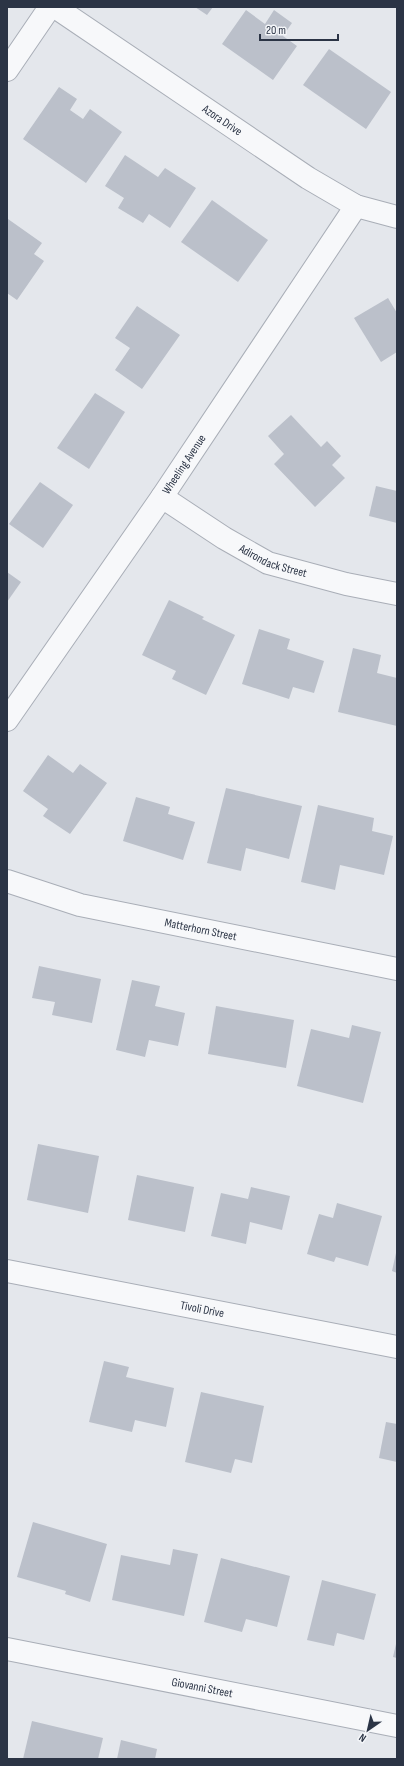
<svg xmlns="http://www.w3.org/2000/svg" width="404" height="1766" font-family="'Sofia Sans Condensed',sans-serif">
<rect width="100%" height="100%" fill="#e4e7ec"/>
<g fill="#bbc0ca">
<path d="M195 7H213L207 15Z"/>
<path d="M246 10 265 24 274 10 292 23 283 36 297 46 273 80 222 44Z"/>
<path d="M329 49 391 92 366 129 303 85Z"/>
<path d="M59 87 77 99 70 110 83 119 90 109 122 132 86 183 23 139Z"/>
<path d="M125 155 158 177 165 168 196 188 170 228 149 214 143 223 118 208 124 198 105 186Z"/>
<path d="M212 200 268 240 238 282 181 242Z"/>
<path d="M8 219 42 243 34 254 44 261 17 300 7 293Z"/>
<path d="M388 298 397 313V352L381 362 354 318Z"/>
<path d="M137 306 180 335 142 389 115 370 130 348 115 338Z"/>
<path d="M95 393 125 412 89 469 57 448Z"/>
<path d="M291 415 321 447 327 441 341 456 332 465 345 478 315 507 274 464 284 454 268 436Z"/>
<path d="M40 482 73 505 43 548 9 524Z"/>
<path d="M376 486 397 491V523L369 516Z"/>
<path d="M7 572 21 582 7 602Z"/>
<path d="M169 600 204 617 202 619 235 635 206 695 172 679 176 671 142 655Z"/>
<path d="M259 629 290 639 287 649 324 661 314 693 293 687 289 699 242 684Z"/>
<path d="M353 648 381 655 377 673 397 678V726L338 712Z"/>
<path d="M48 755 73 773 80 764 107 783 70 834 43 816 48 809 23 791Z"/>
<path d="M226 788 302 806 289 859 246 848 241 871 207 863Z"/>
<path d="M136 797 170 807 168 814 195 822 183 860 123 841Z"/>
<path d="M318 805 374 818 372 831 393 836 384 875 340 865 335 890 301 882Z"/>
<path d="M39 966 101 979 92 1023 52 1015 55 1002 32 998Z"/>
<path d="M132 980 160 986 155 1006 185 1013 178 1046 149 1040 145 1057 116 1050Z"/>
<path d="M216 1006 294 1020 286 1068 208 1054Z"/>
<path d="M352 1025 381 1032 363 1103 297 1086 311 1029 349 1038Z"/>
<path d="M38 1144 99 1156 88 1213 27 1200Z"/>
<path d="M137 1175 194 1187 185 1232 128 1220Z"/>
<path d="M251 1187 290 1196 282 1230 250 1222 246 1244 211 1236 221 1193 248 1199Z"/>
<path d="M337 1203 382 1216 368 1266 336 1257 334 1262 307 1254 319 1214 333 1218Z"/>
<path d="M396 1253H397V1273L392 1271Z"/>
<path d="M104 1361 129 1367 126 1377 174 1388 166 1427 135 1420 132 1432 89 1422Z"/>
<path d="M201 1392 264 1406 252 1463 235 1459 231 1473 185 1462Z"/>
<path d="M386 1422 397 1424V1462L379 1458Z"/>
<path d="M33 1522 107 1544 90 1602 65 1594 66 1591 17 1577Z"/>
<path d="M173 1549 198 1554 184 1616 112 1600 121 1555 170 1565Z"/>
<path d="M221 1558 290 1576 277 1627 246 1619 242 1632 204 1622Z"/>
<path d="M322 1580 376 1594 364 1640 337 1633 334 1646 307 1640Z"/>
<path d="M396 1644H397V1658L393 1657Z"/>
<path d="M32 1721 103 1738 98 1759H23Z"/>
<path d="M121 1740 157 1749 155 1759H117Z"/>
</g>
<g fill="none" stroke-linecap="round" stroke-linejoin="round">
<g stroke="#a9aeb7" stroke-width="24">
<g id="minor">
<path id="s1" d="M55 7 308 178 356 206 397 217"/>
<path d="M7 70 50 7"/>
<path id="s2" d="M162 497 224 538 268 563 346 584 397 594"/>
<path id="s3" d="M7 720 162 497 356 206"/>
<path id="s4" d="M7 881 80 905 397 969"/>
<path id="s5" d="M7 1271 397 1347"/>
<path id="s6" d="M7 1649 397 1726"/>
</g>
</g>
<use href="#minor" stroke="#f7f8fa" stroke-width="22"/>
</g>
<g text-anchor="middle" stroke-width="3" stroke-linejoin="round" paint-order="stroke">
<g font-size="12" fill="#2b3445" stroke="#f4f6f9">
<text dy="4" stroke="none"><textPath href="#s1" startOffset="202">Azora Drive</textPath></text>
<text dy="4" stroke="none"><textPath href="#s3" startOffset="311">Wheeling Avenue</textPath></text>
<text dy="4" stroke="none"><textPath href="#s2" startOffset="129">Adirondack Street</textPath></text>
<text dy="4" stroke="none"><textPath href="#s4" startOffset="200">Matterhorn Street</textPath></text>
<text dy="4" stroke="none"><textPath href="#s5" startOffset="199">Tivoli Drive</textPath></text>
<text dy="4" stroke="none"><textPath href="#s6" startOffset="199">Giovanni Street</textPath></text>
</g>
</g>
<rect width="404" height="1766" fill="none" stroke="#2b3445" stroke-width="16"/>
<g transform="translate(368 1730) rotate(214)" stroke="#f4f6f9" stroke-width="3" paint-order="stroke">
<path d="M0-3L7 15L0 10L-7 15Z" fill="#2b3445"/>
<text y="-6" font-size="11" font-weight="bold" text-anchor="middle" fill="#2b3445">N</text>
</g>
<path d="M260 34v6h78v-6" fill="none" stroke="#2b3445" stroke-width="2"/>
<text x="266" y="34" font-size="12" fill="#2b3445" stroke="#f4f6f9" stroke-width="3" paint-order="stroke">20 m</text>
</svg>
